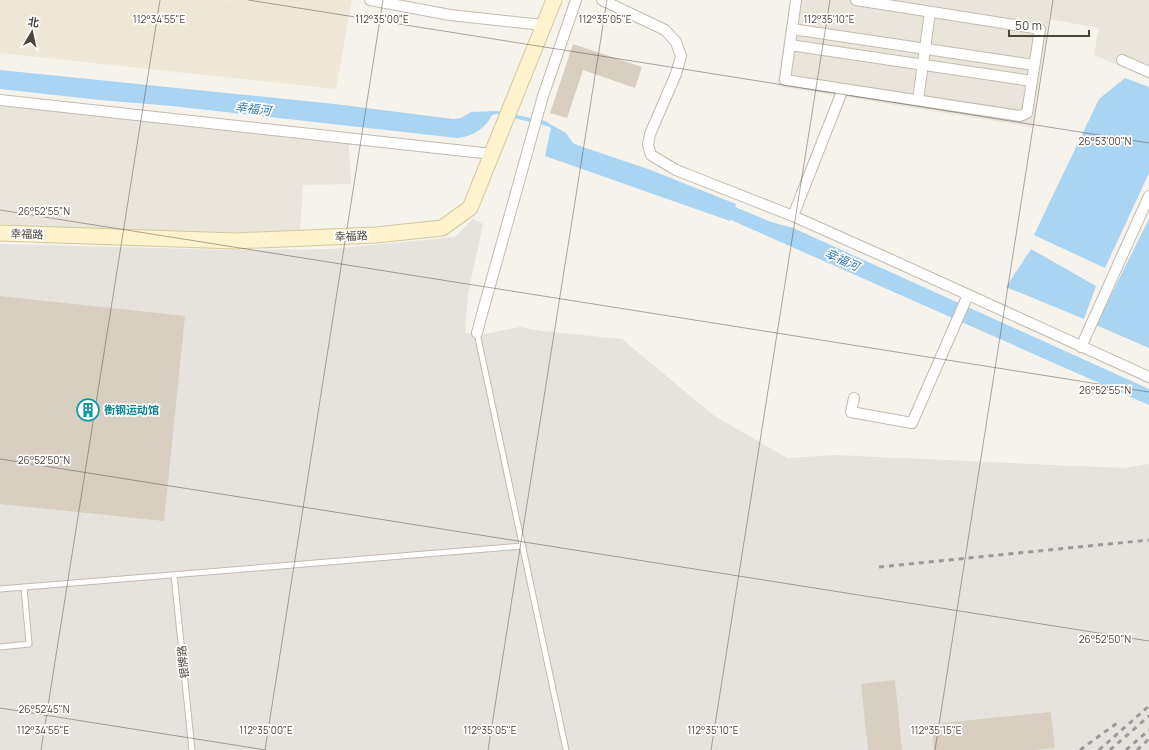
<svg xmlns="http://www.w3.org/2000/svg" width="1149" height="750" font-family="Manrope,'Noto Sans SC',sans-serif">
<rect width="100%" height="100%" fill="#f6f3ec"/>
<g fill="#eae5da">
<path d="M790 0H1149V78L1094 55 1099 28 1049 19 1032 127 777 86Z"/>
<path d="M0 95 348 134 351 184 303 185 300 231 201 233 46 227 0 224Z"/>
</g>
<path fill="#e6e2dd" d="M473 219 483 224 468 294 465 333 485 334 520 327 542 331 622 339 713 415 787 458 835 455 1123 468 1149 464V750H0V244L233 250 331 249 455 237Z"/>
<path fill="#efe8d6" d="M0 0H222L229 1V0H352L336 89 0 53Z"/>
<g fill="#a9d4f2">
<path d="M0 70 335 104 453 119 461 118 471 112 497 111 545 121 566 133 573 143 580 146 648 169 736 204 735 207 771 222 793 228 1149 389V405L731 220 730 221 545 156 551 128 547 126 497 114 492 115C486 128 472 137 457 138L172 106 100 100 0 89Z"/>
<path d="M1125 78 1149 87V173L1105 268 1034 235 1099 99Z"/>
<path d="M1149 219V348L1096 325Z"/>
<path d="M1031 249 1096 286 1084 319 1006 287Z"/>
</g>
<g fill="#d8cfc1">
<path d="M573 44 642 67 635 88 583 70 567 118 550 113Z"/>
<path d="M0 296 185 316 164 521 0 504Z"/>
<path d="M895 680 902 750H868L861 684Z"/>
<path d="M1051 712 1055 748 1034 750H934L932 724Z"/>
</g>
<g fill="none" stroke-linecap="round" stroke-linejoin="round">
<g stroke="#c2bbae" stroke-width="7">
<g id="lane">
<path d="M477 333 566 750"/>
<path d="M174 575 192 750"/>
<path d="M0 589 523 546"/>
<path d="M0 647 29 644 24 587"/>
</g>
</g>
<g stroke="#c2bbae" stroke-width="12">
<g id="street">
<path d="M370 0 450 15 543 25"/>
<path d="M602 0 665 30 676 42 681 56 676 74 650 134 648 145 651 155 676 170 793 216 885 257 1149 377"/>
<path d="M796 0 785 80 1020 116 1027 113 1040 29 856 0"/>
<path d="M792 29 1034 65"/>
<path d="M790 45 1032 81"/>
<path d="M1122 60 1149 72"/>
<path d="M0 100 492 154"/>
<path d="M918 100 930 12"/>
<path d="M793 216 843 89"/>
<path d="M477 333 482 314 543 96 576 0"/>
<path d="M1081 347 1149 196"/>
<path d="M854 398 851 412 912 423 968 295"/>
</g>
</g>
<g stroke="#d6c79b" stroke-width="17">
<path id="secondary" d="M0 233 235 241 376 235 442 228 470 208 554 0"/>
</g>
<use href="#lane" stroke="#fff" stroke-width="5"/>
<use href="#street" stroke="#fff" stroke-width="10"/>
<use href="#secondary" stroke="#fff3cd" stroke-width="15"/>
<g stroke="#9a9a9a" stroke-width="3" stroke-dasharray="5 5" stroke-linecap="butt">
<path d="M879 567 1149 540"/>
<path d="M1080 750 1117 723"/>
<path d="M1099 750 1149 706"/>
<path d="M1110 750 1149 716"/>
<path d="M1126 750 1149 730"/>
<path d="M1137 750 1149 739"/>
</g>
</g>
<path fill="none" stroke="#4b4439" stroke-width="1" stroke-opacity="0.45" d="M248 0 1149 143M0 210 1149 392M0 459 1149 641M0 708 266 750M41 750 160 0M265 750 383 0M488 750 607 0M711 750 830 0M935 750 1053 0"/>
<defs>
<g id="building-ring" transform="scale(1.15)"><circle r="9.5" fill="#fff" stroke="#0f9aa8" stroke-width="1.5"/><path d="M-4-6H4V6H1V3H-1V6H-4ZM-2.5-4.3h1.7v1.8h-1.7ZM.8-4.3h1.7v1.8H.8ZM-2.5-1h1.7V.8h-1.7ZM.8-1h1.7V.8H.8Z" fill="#0f9aa8"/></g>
</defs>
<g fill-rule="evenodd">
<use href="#building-ring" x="88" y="410"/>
</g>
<g text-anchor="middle" stroke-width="3.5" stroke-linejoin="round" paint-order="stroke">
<g font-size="11" fill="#4b4439" stroke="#fff">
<text transform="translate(27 234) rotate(2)" y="4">幸福路</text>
<text transform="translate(351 236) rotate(-2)" y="4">幸福路</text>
<text transform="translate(183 662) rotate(-96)" y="4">银牌路</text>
</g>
<g font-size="11" font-weight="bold" fill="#0d838f" stroke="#fff" text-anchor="start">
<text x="104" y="414">衡钢运动馆</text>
</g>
<g font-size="12" font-style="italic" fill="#2e7ab2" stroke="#fff">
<text transform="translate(253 109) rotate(7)" y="4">幸福河</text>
<text transform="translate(842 260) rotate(24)" y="4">幸福河</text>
</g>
</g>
<g font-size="10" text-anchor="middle" fill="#4b4439" stroke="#fff" stroke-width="3.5" stroke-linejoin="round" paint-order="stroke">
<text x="159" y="23">112°34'55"E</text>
<text x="382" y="23">112°35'00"E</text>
<text x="605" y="23">112°35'05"E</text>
<text x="829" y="23">112°35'10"E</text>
<text x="1105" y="145">26°53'00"N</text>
<text x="44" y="215">26°52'55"N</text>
<text x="1105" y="394">26°52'55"N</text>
<text x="44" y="464">26°52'50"N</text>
<text x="1105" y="643">26°52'50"N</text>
<text x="44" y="713">26°52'45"N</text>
<text x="43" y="734">112°34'55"E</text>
<text x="266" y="734">112°35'00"E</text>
<text x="490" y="734">112°35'05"E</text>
<text x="713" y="734">112°35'10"E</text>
<text x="936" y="734">112°35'15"E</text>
</g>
<g transform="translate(32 32) rotate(9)" stroke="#ffffff" stroke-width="3" paint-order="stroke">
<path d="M0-3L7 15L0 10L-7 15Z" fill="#4b4439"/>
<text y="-6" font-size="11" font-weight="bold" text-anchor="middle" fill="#4b4439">北</text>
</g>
<path d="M1009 30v6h80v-6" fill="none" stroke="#4b4439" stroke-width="2"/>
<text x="1015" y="30" font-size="12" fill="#4b4439" stroke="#ffffff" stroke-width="3" paint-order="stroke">50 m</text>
</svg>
